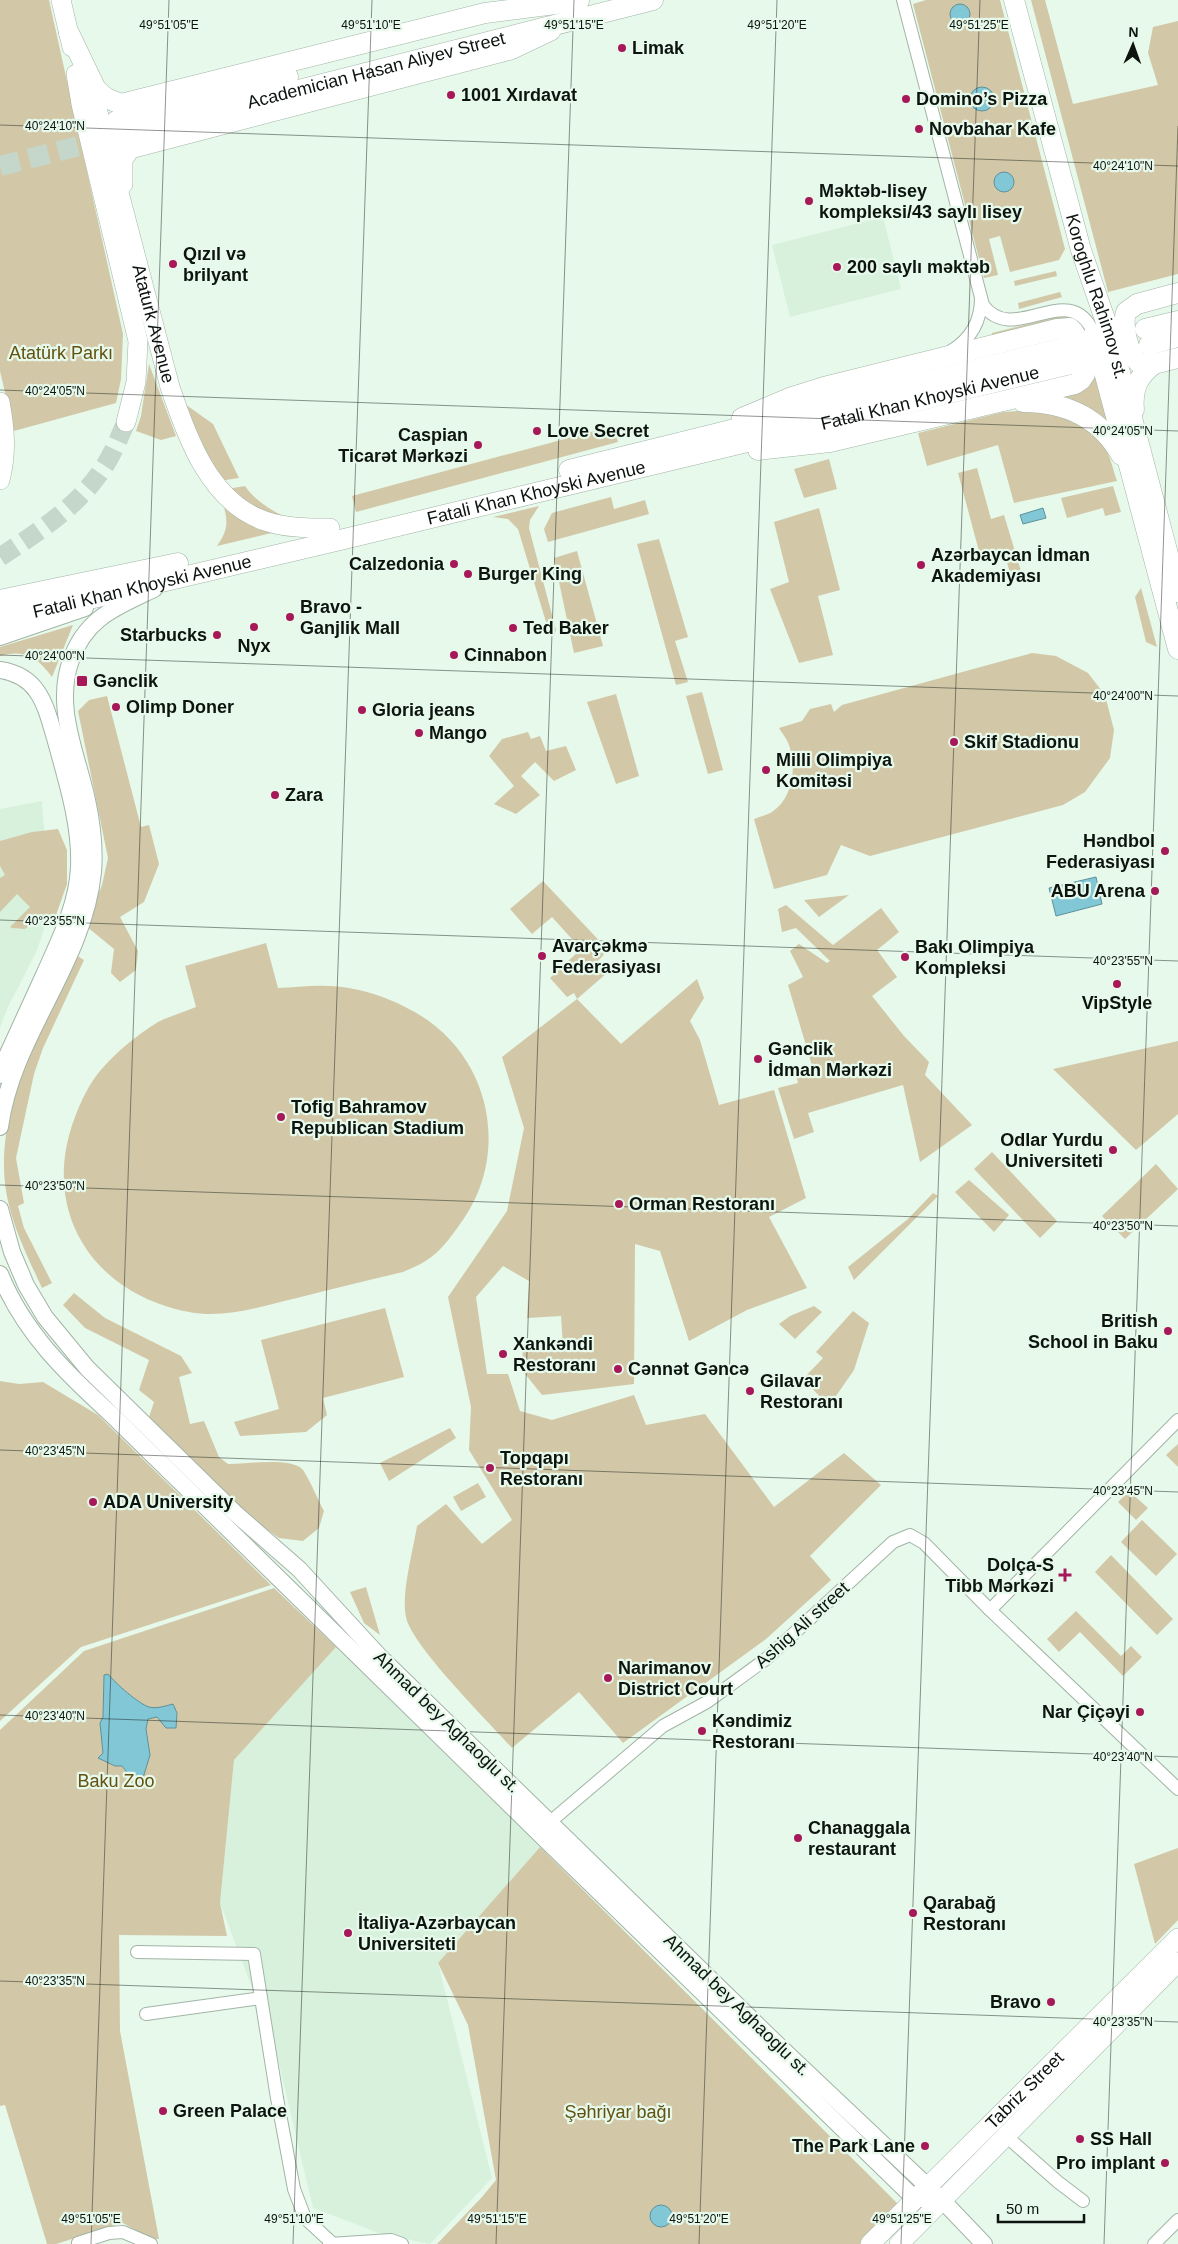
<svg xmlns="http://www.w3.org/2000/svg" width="1178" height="2244" font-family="Arial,sans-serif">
<rect width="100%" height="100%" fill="#e6f9eb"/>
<g fill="#d7f1dd">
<path d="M883 217 901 289 790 317 772 245Z"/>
<path d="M42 801 50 911 37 950 7 1009 0 1028V809Z"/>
<path d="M336 1647 540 1847 438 1963 492 2178 430 2244 379 2233 313 2208 276 2051 220 1903 234 1760Z"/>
</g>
<g fill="#d2c8a8">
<path d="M0 0H49L123 334 121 379 116 403 14 431 0 371Z"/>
<path d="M926 0H1000L1065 249 1059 260 1010 272 1000 236 989 239 998 275 984 278 913 4Z"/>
<path d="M1031 0H1045L1073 104 1158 85 1148 53 1153 27 1178 21V274L1108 292Z"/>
<path d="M1056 271 1057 276 1015 286 1014 281Z"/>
<path d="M1060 292 1062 297 1019 309 1018 303Z"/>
<path d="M1065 315 1081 321 1113 430 1051 396 1087 386 1091 383 1093 376 991 337 992 333Z"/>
<path d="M149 364 176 436 161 440 136 431 141 416Z"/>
<path d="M178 399 213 424 239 478 219 481Z"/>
<path d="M1030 410C1058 414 1085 420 1103 444 1110 454 1113 470 1117 481L1014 503 998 445 927 466 918 433 1003 412Z"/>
<path d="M613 426 618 442 356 512 352 496Z"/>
<path d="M829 459 837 489 804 498 794 469Z"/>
<path d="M977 468 991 519 1004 515 1021 571 1010 573 1003 549 980 555 958 473Z"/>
<path d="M245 486C257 503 273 511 291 520L264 514 227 489Z"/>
<path d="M1113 486 1121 512 1105 516 1103 508 1067 518 1061 498Z"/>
<path d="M611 497 614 509 645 500 649 514 548 542 544 529 552 513Z"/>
<path d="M539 506 530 520 529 528 556 630 554 635 549 632 518 529 508 519 493 517Z"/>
<path d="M224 508C242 523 258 528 280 531L217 546C226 533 229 524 224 508Z"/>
<path d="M819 508 840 590 818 596 833 655 799 663 770 589 789 582 774 522Z"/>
<path d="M659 539 688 637 675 641 688 682 676 685 637 544Z"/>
<path d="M577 551 603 646 574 653 554 558Z"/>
<path d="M1141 588 1157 647 1146 642 1135 597Z"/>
<path d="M73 625 52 677C37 657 25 649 0 656V647Z"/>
<path d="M1032 653 1056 656 1088 673 1105 695 1114 730 1110 758 1085 792 1063 805 870 856 841 845 827 875 774 889 754 819C759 817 767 815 772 812 793 798 797 767 789 745 787 739 782 733 779 728L802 721 810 709 831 704 834 712 842 705Z"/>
<path d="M702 692 723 770 708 774 686 696Z"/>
<path d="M616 694 639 776 616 784 587 702Z"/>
<path d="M107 696 141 827 149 825 159 864 144 902 120 917 138 951 136 970 120 982 111 973 114 949 86 926 102 885 108 858 78 711 89 700Z"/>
<path d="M528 732 531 739 540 736 546 751 566 746 576 770 554 781 535 762 521 776 540 795 516 814 494 804 514 786 489 756 502 739Z"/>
<path d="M58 829 67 850V884L54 921H35L25 929 12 928 10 927 30 907 17 894 0 912V878L5 875 0 866V841L32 832Z"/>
<path d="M543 881 608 950 598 961 607 973 577 999 621 1044 697 979 704 998 690 1021 700 1040 719 1105 774 1090 806 1198 769 1217 807 1288 747 1310 689 1341 660 1251 635 1244 634 1384 542 1395 522 1370 523 1347 563 1346 561 1316 527 1318 529 1281 503 1266 476 1297 487 1374H508L520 1411 552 1420 634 1395 646 1425 705 1414 774 1507 844 1453 881 1485 810 1556 831 1580 766 1639 623 1743 579 1692 512 1748C489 1722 411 1645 406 1617 401 1594 413 1551 417 1526L446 1504 482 1544 512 1520 469 1450 471 1407 448 1297 507 1211 524 1128 502 1057 577 999 574 993 567 997 550 978 581 949 552 917 532 934 510 909Z"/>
<path d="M849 895 819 917 804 900Z"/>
<path d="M786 905 833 945 881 908 899 932 877 950 897 977 872 996 904 1036 929 1062 925 1075 972 1125 920 1162 903 1085 808 1113 814 1132 794 1139 778 1088 798 1083 796 1075 813 1069 788 985 803 977 790 951 799 944 827 963 830 961 796 928 782 932 778 909Z"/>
<path d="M266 943 278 988C294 988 311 985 327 986 353 986 385 996 407 1008 489 1048 514 1151 460 1224 451 1237 441 1251 427 1260 420 1265 411 1268 403 1272 368 1280 332 1289 297 1298 261 1306 226 1319 189 1312 93 1294 39 1211 75 1117 81 1101 89 1084 100 1071 116 1052 137 1035 158 1022 170 1016 184 1012 196 1007L185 966Z"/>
<path d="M74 954 84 960 43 1048 34 1074 16 1158 24 1203 18 1206 24 1228 52 1283 42 1288C24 1249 4 1210 4 1166 3 1095 46 1017 74 954Z"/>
<path d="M1178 1041V1114L1136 1150 1053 1069Z"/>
<path d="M992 1152 1057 1221 1040 1238 974 1169Z"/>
<path d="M1156 1164 1178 1189 1125 1239 1102 1216Z"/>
<path d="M969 1180 1009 1215 994 1232 955 1192Z"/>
<path d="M933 1193 938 1196 854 1280 848 1267 908 1219Z"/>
<path d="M74 1293 105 1318 181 1356 192 1373 179 1377 190 1424 204 1421 219 1457 228 1464C244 1464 293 1457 303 1470 311 1482 317 1498 324 1511L319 1528 303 1541 279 1538 233 1505 149 1417 154 1402 139 1390 149 1360 85 1328 63 1305Z"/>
<path d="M814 1306 822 1312 795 1339 779 1324 790 1316Z"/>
<path d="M385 1308 404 1377 323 1398 327 1415 306 1432 240 1436 234 1422 279 1409 261 1340Z"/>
<path d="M853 1311 869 1323 854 1370 829 1406 803 1379 823 1358 816 1352Z"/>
<path d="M0 1381 19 1384 43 1382 98 1415 271 1585 81 1647 0 1721Z"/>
<path d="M450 1428 456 1438 389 1481 380 1463Z"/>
<path d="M1178 1444V1467L1166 1455Z"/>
<path d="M478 1483 486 1497 461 1511 453 1497Z"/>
<path d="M1129 1491 1148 1508 1136 1520 1118 1502Z"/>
<path d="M1142 1520 1177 1554 1156 1576 1121 1542Z"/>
<path d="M1111 1555 1173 1619 1157 1635 1095 1572Z"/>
<path d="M366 1587 380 1635 364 1623 350 1592Z"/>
<path d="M274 1588 336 1647 234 1760 220 1903 227 1936 119 1935 120 2031 159 2239H151L123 2223 56 2244H47L5 2105 0 2106V1730L84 1651Z"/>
<path d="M1076 1611 1121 1656 1131 1646 1142 1657 1123 1676 1080 1632 1059 1652 1047 1639Z"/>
<path d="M540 1847 900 2206 862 2244H437L482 2197 496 2180 468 2025 438 1963Z"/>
<path d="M1178 1848V1920L1155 1944 1134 1864Z"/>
</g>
<g fill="#82c7d6" stroke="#5f919a">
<circle cx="960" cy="14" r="10"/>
<circle cx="982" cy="99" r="12"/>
<circle cx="1004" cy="182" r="10"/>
<path d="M1043 508 1046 518 1023 524 1020 515Z"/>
<path d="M1096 877 1102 904 1056 916 1049 888Z"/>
<path d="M108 1674C115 1683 139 1704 149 1707 157 1709 165 1706 173 1704L177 1713 176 1728H166L157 1717 148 1719 146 1729 150 1755 143 1778 129 1775 122 1766H115L98 1758 103 1753 100 1723 103 1717 104 1675Z"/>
<circle cx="661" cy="2216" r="11"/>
</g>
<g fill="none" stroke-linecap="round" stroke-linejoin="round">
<path stroke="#c5d7ca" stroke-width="19" stroke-dasharray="19 9" stroke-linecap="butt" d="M0 557C38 532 76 508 102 470 112 456 119 438 126 422"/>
<path stroke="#c5d7ca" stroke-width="20" stroke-dasharray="20 10" stroke-linecap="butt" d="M0 166 107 139"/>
<g stroke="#a2b4a6" stroke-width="14">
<g id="minor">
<path d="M903 0 983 305C1014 348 1070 276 1094 334"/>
<path d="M951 351C971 339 981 321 981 298"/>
<path d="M990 1610 1178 1420"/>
<path d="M550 1822 663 1726 707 1702 766 1659 893 1542 910 1535 924 1543 990 1610 1178 1789"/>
<path d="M137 1952 254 1954 277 2098 294 2189 305 2218 333 2244"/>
<path d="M146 2014 261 1998"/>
<path d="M1006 2136 1058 2182 1083 2201"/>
<path d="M78 2243 109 2233 123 2232 151 2244"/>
<path d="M329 2244 391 2240 402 2244"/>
<path d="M1154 2244 1178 2220"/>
</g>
</g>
<g stroke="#a2b4a6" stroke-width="18">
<g id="tertiary">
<path d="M0 637 85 608"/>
<path d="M0 670C39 676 45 704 55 738 66 779 81 824 79 868 77 906 59 941 44 975 31 1003 19 1030 6 1058L0 1075"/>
<path d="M0 1127C12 1036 84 964 93 872 95 848 92 823 87 800 77 754 54 707 71 660 86 617 117 607 154 589"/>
<path d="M0 1209 12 1252 26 1285 45 1317 87 1368 235 1513 299 1569 380 1657 780 2047 942 2200 984 2244"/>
<path d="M0 1274C24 1333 66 1373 112 1415L551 1845 915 2199H927"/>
</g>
</g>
<g stroke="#a2b4a6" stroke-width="20">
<g id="secondary">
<path d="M61 0 72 47"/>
<path d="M76 74 81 104 138 341 136 382 126 422"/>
<path id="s1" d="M86 78 95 101 170 387C187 438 210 502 265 521 285 528 308 528 330 528"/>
<path d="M123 184V160L130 149 511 50 551 31"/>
<path d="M0 402C5 429 7 453 0 480"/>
<path id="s2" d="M870 2244 1178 1938"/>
<path d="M899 2244 1178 1962"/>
</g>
</g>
<g stroke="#a2b4a6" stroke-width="21">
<g id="primary">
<path id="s3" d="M1014 0 1081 250 1109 331 1178 592"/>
<path d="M69 33 96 89 106 98 121 104 485 13 579 1"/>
<path d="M127 119 288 77"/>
<path d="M116 121 122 144 130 149"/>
<path id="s4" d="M129 133 653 0"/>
<path d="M1178 293 1137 304 1126 312C1122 326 1128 353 1139 363L1154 364 1178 358"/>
<path d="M1145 329 1178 321"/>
<path d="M1094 334 1178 649"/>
<path d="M1149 345 1178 337"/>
<path d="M1023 402C1065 402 1100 417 1121 455"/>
<path d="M1134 410C1132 389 1138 376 1154 364"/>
<path d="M742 418 792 397 824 387 1057 329 1070 328C1080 336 1084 361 1085 374L1081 380 1075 384 830 442 758 450"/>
<path d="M569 470 1067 347"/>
<path d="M0 600 178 563"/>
<path id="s5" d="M0 620 340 540 1071 364"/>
</g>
</g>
<use href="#minor" stroke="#fff" stroke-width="12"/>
<use href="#tertiary" stroke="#fff" stroke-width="16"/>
<use href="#secondary" stroke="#fff" stroke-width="19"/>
<use href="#primary" stroke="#fff" stroke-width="20"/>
</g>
<path fill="none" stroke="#0d140f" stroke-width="1" stroke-opacity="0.45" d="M0 125 1178 166M0 390 1178 431M0 655 1178 696M0 920 1178 961M0 1185 1178 1226M0 1450 1178 1492M0 1715 1178 1757M0 1981 1178 2022M91 2244 169 0M293 2244 372 0M496 2244 574 0M699 2244 777 0M901 2244 980 0M1104 2244 1178 126"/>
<g fill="#a71858" stroke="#e6f9eb" stroke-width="2">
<circle cx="622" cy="48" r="5"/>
<circle cx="451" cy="95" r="5"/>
<circle cx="906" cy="99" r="5"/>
<circle cx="919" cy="129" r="5"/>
<circle cx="809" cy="201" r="5"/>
<circle cx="173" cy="264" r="5"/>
<circle cx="837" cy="267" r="5"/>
<circle cx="537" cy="431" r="5"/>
<circle cx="478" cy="445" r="5"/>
<circle cx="454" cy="564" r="5"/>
<circle cx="921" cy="565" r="5"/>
<circle cx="468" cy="574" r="5"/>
<circle cx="290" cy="617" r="5"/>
<circle cx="254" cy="627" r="5"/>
<circle cx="513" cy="628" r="5"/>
<circle cx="217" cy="635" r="5"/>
<circle cx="454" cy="655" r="5"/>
<rect x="76" y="675" width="12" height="12" rx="2.5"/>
<circle cx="116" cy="707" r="5"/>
<circle cx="362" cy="710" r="5"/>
<circle cx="419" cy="733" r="5"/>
<circle cx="954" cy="742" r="5"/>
<circle cx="766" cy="770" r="5"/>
<circle cx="275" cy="795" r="5"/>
<circle cx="1165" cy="851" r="5"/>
<circle cx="1155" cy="891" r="5"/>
<circle cx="542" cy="956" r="5"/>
<circle cx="905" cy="957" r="5"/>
<circle cx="1117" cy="984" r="5"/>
<circle cx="758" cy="1059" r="5"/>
<circle cx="281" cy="1117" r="5"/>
<circle cx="1113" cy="1150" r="5"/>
<circle cx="619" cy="1204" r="5"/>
<circle cx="1168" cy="1331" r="5"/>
<circle cx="503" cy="1354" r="5"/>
<circle cx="618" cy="1369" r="5"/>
<circle cx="750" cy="1391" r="5"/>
<circle cx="490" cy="1468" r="5"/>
<circle cx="93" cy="1502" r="5"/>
<path d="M1062.5 1567.5h5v5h5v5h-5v5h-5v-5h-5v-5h5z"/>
<circle cx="608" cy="1678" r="5"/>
<circle cx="1140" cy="1712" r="5"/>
<circle cx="702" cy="1731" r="5"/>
<circle cx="798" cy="1838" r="5"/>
<circle cx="913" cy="1913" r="5"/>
<circle cx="348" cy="1933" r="5"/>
<circle cx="1051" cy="2002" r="5"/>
<circle cx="163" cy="2111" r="5"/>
<circle cx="1080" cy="2139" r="5"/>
<circle cx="925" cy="2146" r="5"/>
<circle cx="1165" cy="2163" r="5"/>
</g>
<g text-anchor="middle" stroke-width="4.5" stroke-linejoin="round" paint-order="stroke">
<g font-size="18" font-weight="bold" fill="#0d140f" stroke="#e6f9eb" text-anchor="start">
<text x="632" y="54">Limak</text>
<text x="461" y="101">1001 Xırdavat</text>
<text x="916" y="105">Domino’s Pizza</text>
<text x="929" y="135">Novbahar Kafe</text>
<text x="819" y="197">Məktəb-lisey<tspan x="819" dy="21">kompleksi/43 saylı lisey</tspan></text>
<text x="183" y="260">Qızıl və<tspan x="183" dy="21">brilyant</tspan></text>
<text x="847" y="273">200 saylı məktəb</text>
<text x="547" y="437">Love Secret</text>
<text x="468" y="441" text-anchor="end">Caspian<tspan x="468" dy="21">Ticarət Mərkəzi</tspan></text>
<text x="931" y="561">Azərbaycan İdman<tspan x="931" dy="21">Akademiyası</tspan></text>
<text x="444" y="570" text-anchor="end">Calzedonia</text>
<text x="478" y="580">Burger King</text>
<text x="300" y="613">Bravo -<tspan x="300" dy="21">Ganjlik Mall</tspan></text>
<text x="523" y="634">Ted Baker</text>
<text x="207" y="641" text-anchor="end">Starbucks</text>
<text x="254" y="652" text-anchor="middle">Nyx</text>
<text x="464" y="661">Cinnabon</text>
<text x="93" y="687">Gənclik</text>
<text x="126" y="713">Olimp Doner</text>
<text x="372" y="716">Gloria jeans</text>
<text x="429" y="739">Mango</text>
<text x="964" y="748">Skif Stadionu</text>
<text x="776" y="766">Milli Olimpiya<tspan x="776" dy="21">Komitəsi</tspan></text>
<text x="285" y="801">Zara</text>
<text x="1155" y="847" text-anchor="end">Həndbol<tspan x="1155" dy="21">Federasiyası</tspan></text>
<text x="1145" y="897" text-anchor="end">ABU Arena</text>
<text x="552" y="952">Avarçəkmə<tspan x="552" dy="21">Federasiyası</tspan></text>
<text x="915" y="953">Bakı Olimpiya<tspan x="915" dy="21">Kompleksi</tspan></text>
<text x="1117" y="1009" text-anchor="middle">VipStyle</text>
<text x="768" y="1055">Gənclik<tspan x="768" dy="21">İdman Mərkəzi</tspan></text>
<text x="291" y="1113">Tofig Bahramov<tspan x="291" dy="21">Republican Stadium</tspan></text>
<text x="1103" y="1146" text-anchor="end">Odlar Yurdu<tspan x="1103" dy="21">Universiteti</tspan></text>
<text x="629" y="1210">Orman Restoranı</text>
<text x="1158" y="1327" text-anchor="end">British<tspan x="1158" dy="21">School in Baku</tspan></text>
<text x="513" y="1350">Xankəndi<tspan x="513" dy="21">Restoranı</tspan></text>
<text x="628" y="1375">Cənnət Gəncə</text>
<text x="760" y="1387">Gilavar<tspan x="760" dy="21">Restoranı</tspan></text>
<text x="500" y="1464">Topqapı<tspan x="500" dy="21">Restoranı</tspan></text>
<text x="103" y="1508">ADA University</text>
<text x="1054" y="1571" text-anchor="end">Dolça-S<tspan x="1054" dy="21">Tibb Mərkəzi</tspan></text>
<text x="618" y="1674">Narimanov<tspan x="618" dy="21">District Court</tspan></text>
<text x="1130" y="1718" text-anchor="end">Nar Çiçəyi</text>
<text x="712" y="1727">Kəndimiz<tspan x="712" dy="21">Restoranı</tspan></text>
<text x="808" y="1834">Chanaggala<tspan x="808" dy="21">restaurant</tspan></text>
<text x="923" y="1909">Qarabağ<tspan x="923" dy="21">Restoranı</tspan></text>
<text x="358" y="1929">İtaliya-Azərbaycan<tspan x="358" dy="21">Universiteti</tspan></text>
<text x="1041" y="2008" text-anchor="end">Bravo</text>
<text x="173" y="2117">Green Palace</text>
<text x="1090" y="2145">SS Hall</text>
<text x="915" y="2152" text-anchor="end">The Park Lane</text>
<text x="1155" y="2169" text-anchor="end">Pro implant</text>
</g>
<g font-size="18" fill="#0d140f" stroke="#e6f9eb">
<text dy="6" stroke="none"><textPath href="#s4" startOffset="255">Academician Hasan Aliyev Street</textPath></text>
<text dy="6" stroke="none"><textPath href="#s3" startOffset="308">Koroghlu Rahimov st.</textPath></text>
<text dy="6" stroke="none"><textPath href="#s1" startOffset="255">Ataturk Avenue</textPath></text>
<text dy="6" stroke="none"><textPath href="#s5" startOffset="956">Fatali Khan Khoyski Avenue</textPath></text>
<text dy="6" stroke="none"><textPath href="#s5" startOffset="551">Fatali Khan Khoyski Avenue</textPath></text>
<text dy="6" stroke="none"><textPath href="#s5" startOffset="146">Fatali Khan Khoyski Avenue</textPath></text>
<text transform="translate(802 1625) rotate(-42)" y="6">Ashig Ali street</text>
<text transform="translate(447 1722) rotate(44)" y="6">Ahmad bey Aghaoglu st.</text>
<text transform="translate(737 2005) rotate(44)" y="6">Ahmad bey Aghaoglu st.</text>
<text dy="6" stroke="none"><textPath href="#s2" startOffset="218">Tabriz Street</textPath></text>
</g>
<g font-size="18" fill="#635111" stroke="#e6f9eb">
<text x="61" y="359">Atatürk Parkı</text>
<text x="116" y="1787">Baku Zoo</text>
<text x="618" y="2118">Şəhriyar bağı</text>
</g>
</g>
<g font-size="12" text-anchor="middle" fill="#0d140f" stroke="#e6f9eb" stroke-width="4.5" stroke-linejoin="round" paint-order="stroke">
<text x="169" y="29">49°51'05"E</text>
<text x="371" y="29">49°51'10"E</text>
<text x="574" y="29">49°51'15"E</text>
<text x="777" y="29">49°51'20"E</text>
<text x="979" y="29">49°51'25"E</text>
<text x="55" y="130">40°24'10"N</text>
<text x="1123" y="170">40°24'10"N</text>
<text x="55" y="395">40°24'05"N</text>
<text x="1123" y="435">40°24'05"N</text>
<text x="55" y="660">40°24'00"N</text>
<text x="1123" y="700">40°24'00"N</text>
<text x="55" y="925">40°23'55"N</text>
<text x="1123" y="965">40°23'55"N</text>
<text x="55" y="1190">40°23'50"N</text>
<text x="1123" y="1230">40°23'50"N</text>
<text x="55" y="1455">40°23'45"N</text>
<text x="1123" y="1495">40°23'45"N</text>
<text x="55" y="1720">40°23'40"N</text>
<text x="1123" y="1761">40°23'40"N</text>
<text x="55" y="1985">40°23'35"N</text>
<text x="1123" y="2026">40°23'35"N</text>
<text x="91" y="2223">49°51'05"E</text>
<text x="294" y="2223">49°51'10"E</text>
<text x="497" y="2223">49°51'15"E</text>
<text x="699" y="2223">49°51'20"E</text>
<text x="902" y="2223">49°51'25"E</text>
</g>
<g transform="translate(1133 45) rotate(2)" stroke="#e6f9eb" stroke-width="4" paint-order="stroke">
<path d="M0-4L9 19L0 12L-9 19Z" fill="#0d140f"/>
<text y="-8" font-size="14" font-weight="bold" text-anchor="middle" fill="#0d140f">N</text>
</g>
<path d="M998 2214v8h86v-8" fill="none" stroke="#0d140f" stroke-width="2.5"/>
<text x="1006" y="2214" font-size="15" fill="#0d140f" stroke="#e6f9eb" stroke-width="4" paint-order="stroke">50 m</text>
</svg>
